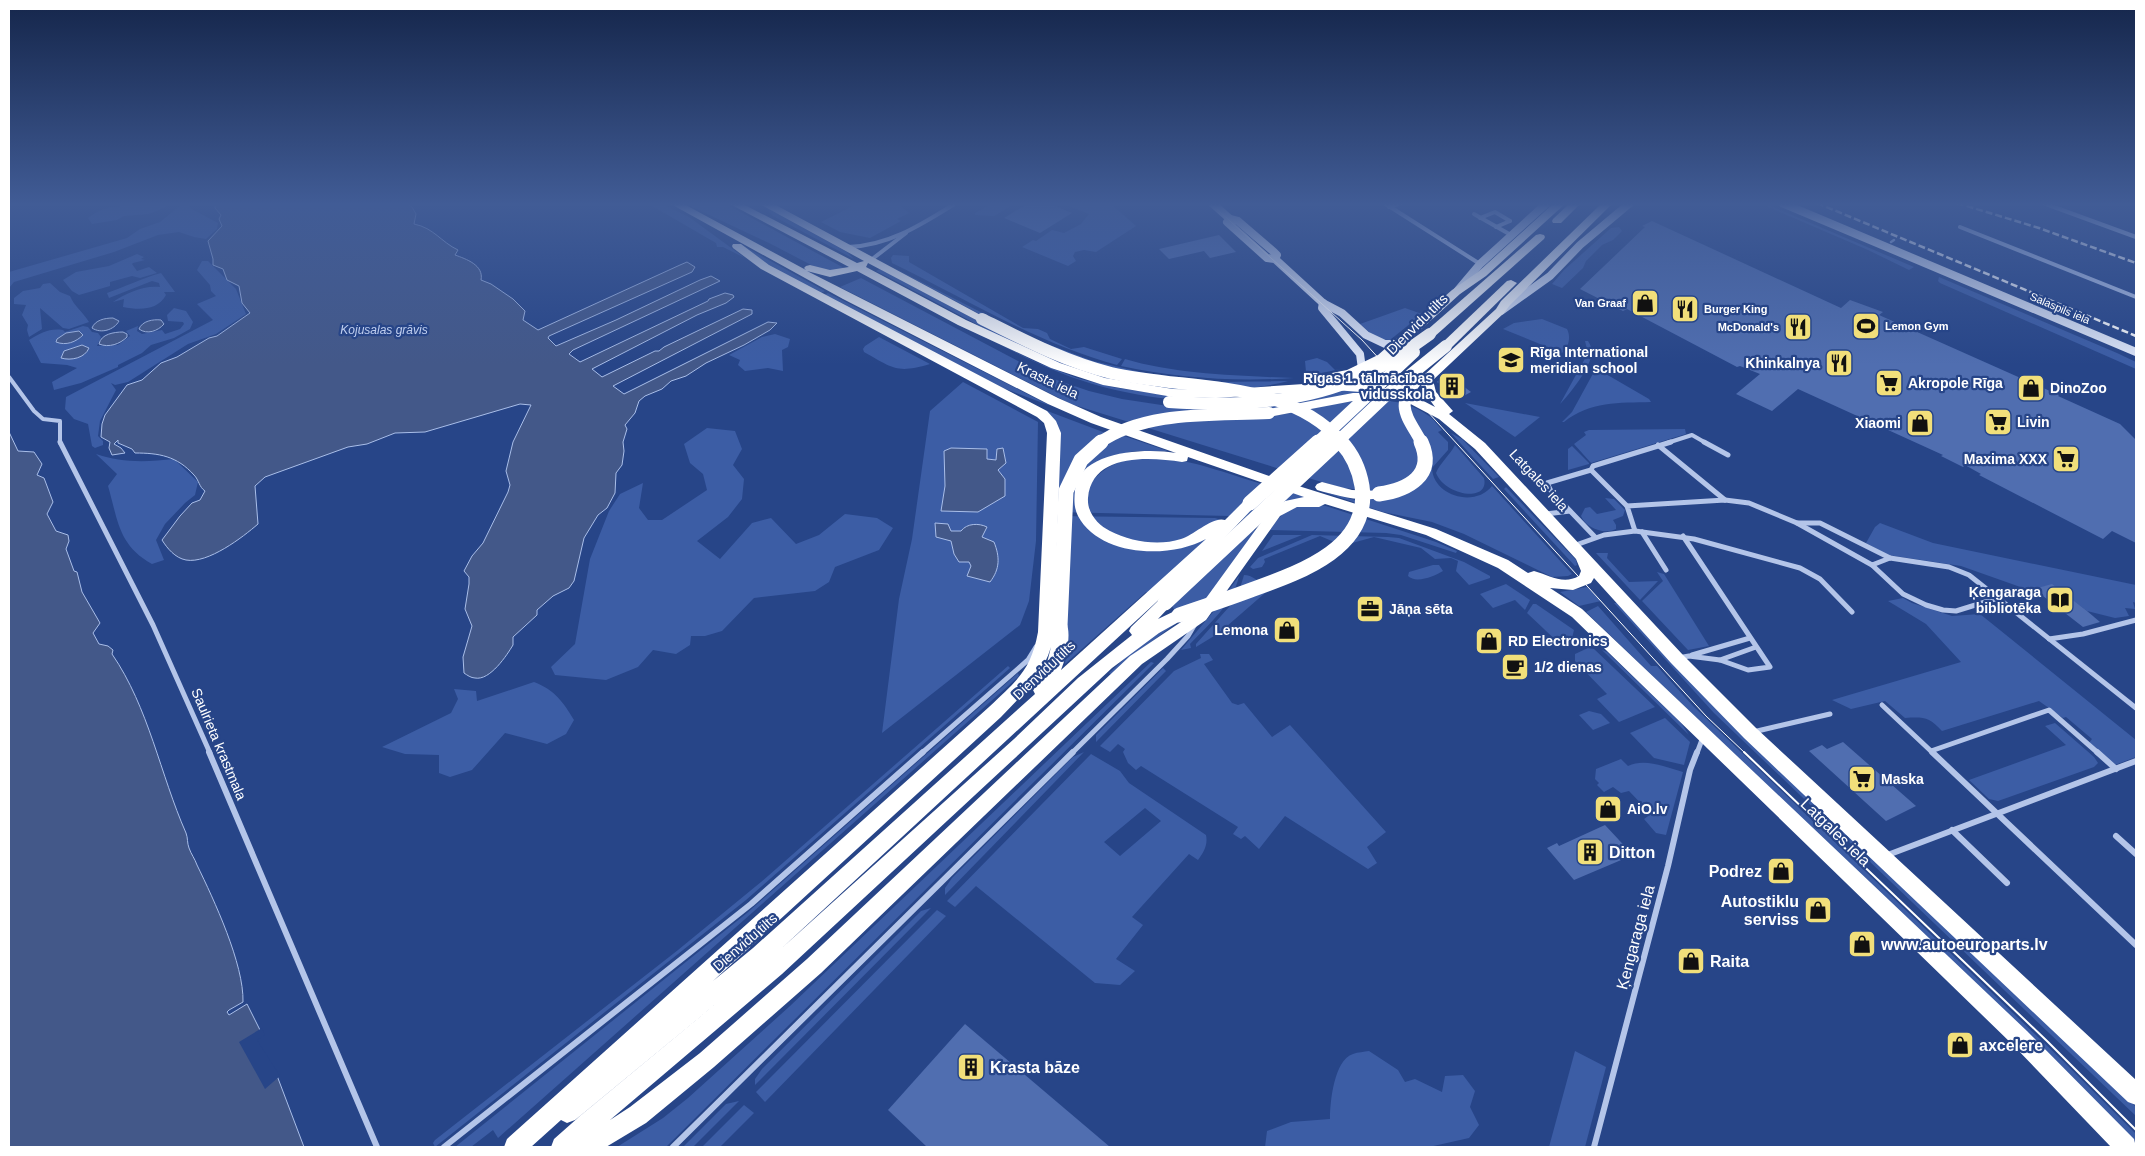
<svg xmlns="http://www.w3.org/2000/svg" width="2145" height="1156" font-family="Arial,sans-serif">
<rect width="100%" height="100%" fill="#274588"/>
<g fill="#3c5da5" fill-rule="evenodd">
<path d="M126 203H175L149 214 124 216 117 220 92 224 88 218C99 209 109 207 123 206Z"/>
<path d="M647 203H660L689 217 745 258 723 247H717L716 243Z"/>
<path d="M684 203H724L846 269 834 271 815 267 771 244Z"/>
<path d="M859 203H897L909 213 897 219 901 221 870 238 840 232 821 222Z"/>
<path d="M994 203H1016L994 216 975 215V213Z"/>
<path d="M1061 203H1110L1136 226 1096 252 1084 250 1075 252 1073 256 1076 261 1068 266 1022 247 1033 240 1036 241 1052 230 1064 233 1081 224 1089 214Z"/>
<path d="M1759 203H1764L1914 267 1909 270 1868 250Z"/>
<path d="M188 204 190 208 218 223 217 229 206 239 194 237 179 232 158 235 114 252 14 282 9 288V272L127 238 140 229 160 222 181 205Z"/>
<path d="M765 207 847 252 854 259 773 216Z"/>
<path d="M1619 227 1622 231 1613 240 1602 245 1586 261 1583 268 1562 288 1552 284 1564 270 1611 228Z"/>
<path d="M740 244 825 291 821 293 767 265Z"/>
<path d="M137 254 144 257 141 259 145 260 133 263 132 264 137 271 149 267 157 273 140 278 132 276 110 282V286L79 295 72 291 63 280 76 272 109 266Z"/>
<path d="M893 255 909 256V262L1023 328 1038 329 1047 333 1050 339 1071 349 1084 347 1122 359 1117 365C1037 343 966 299 892 263L891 258Z"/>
<path d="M202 261H208L236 289 246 314 216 334 188 344 128 382 115 385 111 383 116 390 100 421 98 436 103 441V445L95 448 92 446 88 424 74 419 65 409 66 397 213 320 197 304 216 296 211 291 210 285 197 270Z"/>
<path d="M890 266 1034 339 1093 361 1145 373 1220 382 1288 381C1226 398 1126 391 1067 367 1001 340 939 303 876 271L880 269 978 321 985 317Z"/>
<path d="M161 273 175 292H164L166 295C157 311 139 310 123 307L124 299 113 302C126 293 144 285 160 287L159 283 152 281 109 298 107 293C125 287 142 278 161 273Z"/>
<path d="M1939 277 2117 353 2136 362V369L1940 283 1938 281Z"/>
<path d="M861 278 1048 377 1089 391 1122 399 1168 406 1169 399C1104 392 1057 375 999 344L1038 363 1077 378 1112 387 1170 396 1248 397 1326 388 1381 394 1271 416C1319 410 1386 383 1429 416 1434 419 1438 426 1442 430L1438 432 1448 442V450L1432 468C1433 496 1475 508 1492 486L1572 574 1568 576 1552 577 1464 534 1432 522 1383 512 1320 491 1367 503 1364 490 1343 488 1315 480 1071 404 840 287Z"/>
<path d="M50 283 60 292 70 296C74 306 83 312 89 322L69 329 63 328 40 308 42 329 29 337 27 330 28 325 22 315 26 305 14 304V298L23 291 40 288 43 284Z"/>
<path d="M828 293 1051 406 1003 388 824 295Z"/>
<path d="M174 308 186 311 193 322 190 329 174 338 151 345 142 353 118 365V367L81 383 54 390 52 382 77 368 67 365 41 363 29 340C41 333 49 328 63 330L65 332 83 326 88 327 92 332 98 333 101 337 97 346 118 345 130 336 126 331 138 326 137 331 142 334 162 330 165 334 180 329 184 324 183 322 168 321 167 315Z"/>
<path d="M1405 308 1422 314 1390 340 1377 339 1360 324Z"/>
<path d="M1542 319 1567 329C1571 337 1569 347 1562 353L1503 329 1514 323Z"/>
<path d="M775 334 790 339 788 347 782 350 783 371 768 368 745 371 738 365 740 360 729 355 762 337Z"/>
<path d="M879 337 930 364C896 374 893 368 864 352L863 349 865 346Z"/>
<path d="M1585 341H1588C1590 344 1592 348 1592 352 1591 367 1570 394 1560 404L1588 353Z"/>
<path d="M1317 358 1327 362 1335 370 1350 367 1317 374 1306 372 1305 361Z"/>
<path d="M1125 359C1174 374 1242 376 1294 378 1235 382 1178 378 1121 366Z"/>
<path d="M1595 370H1599L1649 399 1651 402C1619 403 1590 401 1564 422H1562L1572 412Z"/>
<path d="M963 382 1038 422 1036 541 1029 601 1020 625 882 733 899 599 912 539 930 411Z"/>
<path d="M1465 403 1540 417 1515 437Z"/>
<path d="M1042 409 1103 432 1124 436 1168 451H1135L1111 456 1095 478C1134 437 1206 467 1252 481 1271 487 1291 492 1311 498L1258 526 1230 516 1056 512 1059 431Z"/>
<path d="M707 428 735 431 742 449 733 465 744 479 742 499 728 517 697 541 720 559 752 523 771 518 796 544 819 535 845 514 877 518 893 528 879 550 835 567 829 582 815 591 754 598 722 631 705 636H691L690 645 676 654 653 650 638 667 606 680 555 675 551 667 575 644 590 559 609 511 620 494 643 483 639 508 648 520H662L707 490 703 474 690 463 684 444Z"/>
<path d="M1685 429 1686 434 1591 463 1574 444 1586 435 1584 432 1589 430Z"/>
<path d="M1451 433 1462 439 1499 477 1493 479Z"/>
<path d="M1455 445 1484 478C1490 503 1445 496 1436 473 1440 463 1450 455 1455 445Z"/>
<path d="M1572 446 1589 463V464L1568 470V449Z"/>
<path d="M96 454C121 463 147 462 174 459L198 482 195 495 185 503 165 524 156 540 164 560 152 564C118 545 118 520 108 486L117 474Z"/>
<path d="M1506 487 1576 560 1577 565 1575 566 1504 489Z"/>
<path d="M1605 498 1614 499 1625 510 1623 516 1613 520 1616 525V529C1604 535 1586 528 1581 516L1585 508 1590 507 1597 514 1616 510Z"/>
<path d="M1312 504 1326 506 1436 542 1457 551 1456 553 1401 535 1386 533 1270 530C1283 510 1289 508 1312 504Z"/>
<path d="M1056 516 1215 518 1257 531 1206 601 1131 657 1112 675 1109 673 1175 611 1172 606 1146 592 1065 664 1067 642Z"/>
<path d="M1880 523 1933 543 2136 585V603L2133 602 2135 609 2125 608 2129 616 2115 618 2087 611 2052 585 2034 589H2026L1961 566 1888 555 1866 543 1875 527Z"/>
<path d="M1273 535H1302L1262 551Z"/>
<path d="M1312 535 1388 537 1399 538 1464 562 1490 576V578L1469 585 1456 571 1458 561 1451 558 1435 559 1421 548 1374 537 1345 545 1339 544 1320 536 1264 559 1265 562 1262 567 1253 569 1250 567 1258 558Z"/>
<path d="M1596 553H1608L1607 558 1629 582 1658 581 1640 600Z"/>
<path d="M1433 565H1439L1443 571C1435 576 1416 584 1408 576L1409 572Z"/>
<path d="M1657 572 1664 574 1709 646 1688 650 1642 601 1663 581Z"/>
<path d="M1244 575C1252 575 1263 583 1266 590L1265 593 1219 633 1196 647V644L1237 598Z"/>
<path d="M1239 576C1233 604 1209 624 1190 644L1191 648 1181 650 1214 611Z"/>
<path d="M1506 584 1530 600 1525 610 1515 600 1493 608 1480 594Z"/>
<path d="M1587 587 1601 601 1579 606 1560 592Z"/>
<path d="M1903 598 1912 603 1952 616 1980 614 2136 740V757L2115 765 2089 743 2092 739 2066 717 2063 718 2039 701 1942 731C1929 717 1924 717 1905 718L1885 701 1851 709 1832 700 1961 662 1926 624 1888 601Z"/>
<path d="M1614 603H1617L2103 1074 2136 1107V1116L1714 713Z"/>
<path d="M1533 604H1536L1574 630 1571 642 1562 646 1527 613Z"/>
<path d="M1598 606 1651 666H1657L1693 706 2063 1061 2136 1134V1142L2090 1095 1586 612Z"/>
<path d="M1588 648 1594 649 1655 707 1619 722 1597 699 1607 694 1575 661V654Z"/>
<path d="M1602 650 1607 652 1681 723 1689 735Z"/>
<path d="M1200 654H1209L1213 660 1204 664 1232 703 1238 705 1244 703 1272 737 1290 725 1386 832 1367 847 1377 863 1368 869 1285 816 1259 849 1245 836 1241 839 1233 834 1238 827 1141 766 1136 770 1128 763 1123 752 1125 749 1118 744 1110 752 1100 746 1174 671 1201 658Z"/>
<path d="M1151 662 1154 663 666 1147H617L663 1118 688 1098 790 1006Z"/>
<path d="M1008 666 1010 668 746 900 435 1147 433 1143 435 1140 678 950 761 882Z"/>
<path d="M1163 668 1166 671 1096 742V735Z"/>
<path d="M1018 673 1019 676 1007 687 498 1138 493 1130 471 1147H455L747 913Z"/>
<path d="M534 682C555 690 563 702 574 720L566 734 547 744 505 733 472 770 450 777 439 773V755L405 754 382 747 451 713 458 699 454 689 476 691 477 701Z"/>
<path d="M1589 711 1601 714 1610 723 1593 730 1579 715Z"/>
<path d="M1665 718 1690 742 1684 765 1654 758 1630 733Z"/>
<path d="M2055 723 2094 757 2098 763 2094 767 1998 801 1989 799 1969 780 2066 745 2045 726Z"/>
<path d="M1084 752 945 895V888L952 878 1073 757Z"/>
<path d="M1091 754 1120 771 1129 783 1206 835C1208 845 1204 852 1198 860L1189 854 1132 917 1143 925 1116 959 1135 971 1120 985 1095 983 976 886 955 907 947 901ZM1145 808 1161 821 1120 856 1104 842Z"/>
<path d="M1621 759 1628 766C1645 758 1665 767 1683 772L1666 835 1656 833 1644 819 1651 814 1629 791 1621 793 1613 787 1604 792 1597 785 1599 783 1595 779 1596 769Z"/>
<path d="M931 908 755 1085V1079L762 1069 921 911Z"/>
<path d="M937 910 946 916 765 1102 756 1092Z"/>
<path d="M1369 1051 1398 1070 1405 1082 1415 1079 1442 1092 1445 1076 1463 1075 1475 1091 1470 1107 1479 1125 1469 1138 1429 1147H1265L1267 1131 1291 1122 1330 1119C1330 1102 1334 1060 1353 1054 1358 1052 1364 1052 1369 1051Z"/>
<path d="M1575 1051 1606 1067 1585 1147H1549Z"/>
<path d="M739 1101 693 1147H683L726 1104Z"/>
<path d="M744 1105 754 1113 720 1147H702Z"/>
</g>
<g fill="#435889" stroke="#a9bee9">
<path d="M215 203H406L412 207 416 214 414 224C434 228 441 242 458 250L455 255C466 259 484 265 481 280L491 284 513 299 525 311 523 320 538 330 680 265 687 262 695 267 692 272 549 336 548 338 556 346 616 320 700 280 711 276 720 281 573 350 569 354 580 362 708 301 709 299 725 293 733 295 734 297 726 303 697 315 592 369 602 377 655 351H659L664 347 743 309 752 310V314L613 386 624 394 768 322 777 323 770 330 744 345 706 363 686 376 671 381 662 389 645 396 639 401 635 413 625 425 627 429 623 442 624 451 622 465 616 473 615 493 607 508 598 515 584 538 574 581 569 588 553 596 537 610V615L513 637V645C507 655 490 681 475 678 471 678 467 675 464 673L463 657 472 626 465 609 469 584V577L464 571 472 556 483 543 508 492 510 485 506 471 513 442 531 405 520 404 425 432 395 433 367 444 348 447 265 477 255 486 258 524C243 537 208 564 186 560 175 558 167 548 162 540L180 516 192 503 200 500 205 491C199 487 199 480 194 475 177 456 159 453 135 453L132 449 118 443V440L114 444 121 448 125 453 112 455 109 448 110 442 101 437 102 424 105 415 127 385 142 380 161 363 177 357 209 338 217 336 250 313 242 303 239 286 227 280 223 269 213 265V259L208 241 222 226 219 219 221 215 215 208Z"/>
<path d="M113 318 119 321C114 330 101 334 92 328 95 320 105 318 113 318Z"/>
<path d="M161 320 164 324C158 331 147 335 139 329 142 321 153 319 161 320Z"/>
<path d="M79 331 83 335C76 342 66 346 56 342L57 339 66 333Z"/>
<path d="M123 332 127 334V337C120 344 109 348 99 344 101 334 114 332 123 332Z"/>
<path d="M82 345 89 348C85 358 71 361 61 358L64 351Z"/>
<path d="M9 432 18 451 34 452 42 464 37 475 44 478 53 502 47 514 56 531 68 535 69 541 66 549 74 571 77 572 82 592 100 623 93 633 99 644 108 646 113 650 112 654C149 708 160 774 186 833 188 838 187 843 189 848 191 854 195 859 197 865 214 900 244 964 243 1002L229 1010 227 1012 229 1015 247 1004 262 1034 254 1039 276 1073 304 1147H9Z"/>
<path d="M951 448 987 449V459L996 460 997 449 1003 448 1006 463 998 470 1005 479V496L978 512 941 511 945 486 944 451Z"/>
<path d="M935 523 948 524 951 531H961C967 523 979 523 987 527L982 537 994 542C1000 557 1000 569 990 582L967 576 971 566 969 562H959L954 554 951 541 936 537Z"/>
</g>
<path fill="#274588" d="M262 1028 265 1035 257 1040 280 1076 265 1089 239 1042Z"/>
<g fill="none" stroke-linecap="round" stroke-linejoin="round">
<path stroke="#a9bee9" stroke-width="2.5" d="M1891 242 1894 240"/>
</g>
<g fill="#506eb0">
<path d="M1029 203H1048L1072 213 1040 233 1004 218Z"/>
<path d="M1652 221 1841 308 1850 300 1883 312 1879 315 2059 395 2058 396 2120 424 2136 440V543L2112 531 2103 539 1979 475 1981 474 1965 465 1963 467 1941 456 1943 455 1798 389 1772 411 1736 394 1760 374 1740 366 1737 367 1627 309 1623 311 1580 289 1645 227 1642 226Z"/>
<path d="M1219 235 1236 252 1210 258 1204 251 1169 259 1159 249Z"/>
<path d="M1446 373 1471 392 1460 398 1437 382Z"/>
<path d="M2052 584 2087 611 2100 622 2083 627 2034 589Z"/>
<path d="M1843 742 1916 806 1886 821 1809 751 1822 745 1827 749Z"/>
<path d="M1605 825 1633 855 1574 880 1547 848 1557 843 1559 846Z"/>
<path d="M965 1024 1110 1147H927L888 1110Z"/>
</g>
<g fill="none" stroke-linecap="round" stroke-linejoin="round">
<g stroke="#b4c5e9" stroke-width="4">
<path d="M1384 203 1480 264"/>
<path d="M2043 203 2136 237"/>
<path d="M1389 207 1401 203"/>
<path d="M1474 214 1511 235"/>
<path d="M1480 218 1495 212 1510 221"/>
<path d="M1496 227 1510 221"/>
<path d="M1960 227 2136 297"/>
<path d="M848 247C889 246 922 224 956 203"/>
<path d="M871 260 906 233"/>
<path d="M9 377 34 411 43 419 60 421V443"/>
<path d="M1667 443 1692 435 1706 443"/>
</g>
<g stroke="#b4c5e9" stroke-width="5">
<path d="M60 442 153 625 210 753"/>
<path d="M1704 442 1728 455"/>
<path d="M1658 445 1725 500"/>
<path d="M1591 470 1627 506"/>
<path d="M1546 514 1570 511"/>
<path d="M1797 523H1820L1890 558"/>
<path d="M1635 531 1694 539 1800 568 1820 579 1852 612"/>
<path d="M1642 532 1666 570"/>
<path d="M1683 536 1770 667 1748 670 1720 660"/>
<path d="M1595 537 1551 491 1547 483 1591 470 1593 466 1671 442"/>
<path d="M1573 546 1604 535 1635 531 1627 506 1725 500 1749 503 1797 523 1872 565 1890 558 1949 567 1969 575 2136 708"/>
<path d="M1872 565 1903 594 1926 605 1943 610 1956 611 1998 598"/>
<path d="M2049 639 2083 634 2136 620"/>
<path d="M1692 655 1750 638"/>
<path d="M1678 658 1689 656 1720 660 1756 647"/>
<path d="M1882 705 1933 753"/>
<path d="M1753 732 1830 714"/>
<path d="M1931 751 2049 710 2098 753"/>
<path d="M922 753 1028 660 1036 647"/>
<path d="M1072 753 1167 659 1188 636 1195 624"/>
<path d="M1697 753 1703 737"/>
</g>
<g stroke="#b4c5e9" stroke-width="6">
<path d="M209 752 377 1147"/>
<path d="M1932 752 2136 945"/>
<path d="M2097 752 2116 769"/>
<path d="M1952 830 2007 883"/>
<path d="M2116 836 2136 854"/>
<path d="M1885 856 2136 761"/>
<path d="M444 1147 751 904 923 752"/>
<path d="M673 1147 1073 752"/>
<path d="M1594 1147 1668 866 1690 770 1697 752"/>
</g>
<g stroke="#dee6f8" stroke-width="8">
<path d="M1212 203 1230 219 1238 221 1274 252 1277 255 1275 259"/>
<path d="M1782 203 2136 352"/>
<path d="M1230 219 1227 222 1267 258 1275 259 1323 303 1342 313 1366 335 1385 344H1397"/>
<path d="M1458 290 1480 264 1547 203"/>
<path d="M1323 303 1322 308 1360 354 1362 369"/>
<path d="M1501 311 1550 276 1580 245 1630 203"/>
</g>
<g fill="#fff" fill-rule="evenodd">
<path d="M669 203H682L806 270 804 268 806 266 810 265 830 270 849 267 728 203H741L857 263 864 261 758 203H772L988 319 982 323 978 321 868 263 866 267 966 320 1060 363 1105 378 1173 389 1216 390 1334 382 1371 385 1412 395 1435 407 1421 388 1423 376 1496 309 1501 301 1602 203H1613L1510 305 1504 313 1433 380 1436 392 1453 411 1449 414 1485 443 1683 655 1756 728 2136 1080V1105L2128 1102 1744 738 1671 663 1594 578 1591 583 1573 590 1550 588 1582 609 2027 1031 2134 1139 2136 1147H2111L2013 1045 1572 617 1498 568 1426 535 1325 504 1319 507H1297L1280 516 1206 620 1142 664 821 973 714 1067 646 1123 606 1147H551L554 1139 580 1116 758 969 575 1120 567 1123 561 1120 531 1147H504L507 1139 989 707C1016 681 1031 671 1038 632L1047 433 1044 423 1037 417 761 269 733 248 732 246 733 244H741L769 265 1047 411 1056 421 1061 433 1054 622 1060 620 1066 622C1072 634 1066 658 1061 670L1206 539C1170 559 1100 557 1078 516 1074 508 1074 500 1075 490 1079 450 1147 448 1176 453L1091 423 1048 404 843 299ZM807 271 830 277 857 271 958 325 1051 368 1103 385 1173 397 1216 398 1334 390 1374 393H1353L1264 410 1263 413 1264 416 1269 417 1353 401 1382 400 1383 395 1403 400 1439 419 1475 449 1576 559 1581 571 1579 576C1563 585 1549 575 1534 571L1528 573 1508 560 1436 529 1289 483 1101 417 1058 398ZM1188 457 1304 497 1285 501 1270 510 1196 612 1130 656 807 959 700 1053 630 1107 610 1120 782 974 1112 668 1159 633 1184 619 1187 615 1184 611 1179 609 1158 619 1173 603 1170 599 1165 597 1160 599 1131 627 1129 631 1132 635 1078 678 1014 739 783 947 1218 545 1255 506 1257 503 1255 500H1245L1225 520C1213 516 1194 535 1181 539 1159 546 1131 542 1110 531 1098 525 1087 513 1088 498 1092 453 1149 457 1182 462L1187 461ZM1051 647 1046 667 1033 690 1035 694 753 948 713 981 1001 717C1022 695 1042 677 1051 647Z"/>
<path d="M1554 203H1566L1486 276 1460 294 1386 361 1355 376 1326 382 1322 381 1320 378 1322 375 1347 370 1378 355 1452 290 1478 272Z"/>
<path d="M1570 203H1581L1561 223H1553L1552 221 1553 219Z"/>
<path d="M1540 234 1544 235 1545 237 1544 239 1434 337H1426L1424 334 1426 331 1536 235Z"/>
<path d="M1511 280 1517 283 1515 285 1450 349H1442L1440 346 1442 343 1507 281Z"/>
<path d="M1322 482 1352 490 1384 491 1386 494 1384 497C1361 503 1339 496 1317 490L1315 487 1317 484Z"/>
</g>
<path stroke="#fff" stroke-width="1" d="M1210 203 1362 340 1706 716 1745 753"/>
<path stroke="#fff" stroke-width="2" d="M1744 752 2047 1041 2136 1130"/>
<g stroke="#fff" stroke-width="2.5" stroke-dasharray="7 3" stroke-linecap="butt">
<path d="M1817 203 2136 336"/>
<path d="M1957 203 2039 228 2136 263"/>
</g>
<g stroke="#fff" stroke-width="12">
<path d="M982 319C1024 340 1066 362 1111 373 1188 391 1285 377 1343 443"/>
<path d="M1419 377C1394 406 1406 414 1422 443"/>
<path d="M1169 402C1236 406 1303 404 1365 375 1388 364 1409 349 1430 334"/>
<path d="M1099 443C1146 410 1214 416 1269 413"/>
<path d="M1317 443 1414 352"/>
<path d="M1336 443 1393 389 1446 346"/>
</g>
<g stroke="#fff" stroke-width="15">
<path d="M1379 494C1408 490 1436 475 1421 442"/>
<path d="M1250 503 1318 442"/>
<path d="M1165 603 1337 442"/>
<path d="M1179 615C1203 607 1227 599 1251 590 1298 573 1371 549 1362 486 1359 468 1353 455 1341 442"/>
<path d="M1060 626 1066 491 1081 460 1101 442"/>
</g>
</g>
<linearGradient id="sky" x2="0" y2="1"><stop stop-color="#15264b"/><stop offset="0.56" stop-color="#415c96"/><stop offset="1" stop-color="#415c96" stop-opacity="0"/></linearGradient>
<rect width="2145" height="365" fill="url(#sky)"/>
<defs>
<g id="shop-square" transform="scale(1.4375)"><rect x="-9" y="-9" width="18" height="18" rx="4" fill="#f1df7a" stroke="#274588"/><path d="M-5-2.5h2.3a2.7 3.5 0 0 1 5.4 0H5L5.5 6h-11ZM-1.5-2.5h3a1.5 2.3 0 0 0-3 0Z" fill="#111"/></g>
<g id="restaurant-square" transform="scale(1.4375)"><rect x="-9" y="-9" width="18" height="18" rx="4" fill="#f1df7a" stroke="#274588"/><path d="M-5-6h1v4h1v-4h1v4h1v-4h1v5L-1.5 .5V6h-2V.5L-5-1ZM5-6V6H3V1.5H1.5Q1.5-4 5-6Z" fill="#111"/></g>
<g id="stadium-square" transform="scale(1.4375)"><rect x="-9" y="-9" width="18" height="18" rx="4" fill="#f1df7a" stroke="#274588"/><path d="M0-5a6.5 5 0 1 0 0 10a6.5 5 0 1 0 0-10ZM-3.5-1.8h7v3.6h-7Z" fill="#111"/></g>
<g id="school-square" transform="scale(1.4375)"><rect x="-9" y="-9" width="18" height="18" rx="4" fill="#f1df7a" stroke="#274588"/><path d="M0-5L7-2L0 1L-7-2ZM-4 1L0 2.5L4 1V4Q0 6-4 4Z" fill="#111"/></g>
<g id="supermarket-square" transform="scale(1.4375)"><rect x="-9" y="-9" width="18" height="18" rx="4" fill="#f1df7a" stroke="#274588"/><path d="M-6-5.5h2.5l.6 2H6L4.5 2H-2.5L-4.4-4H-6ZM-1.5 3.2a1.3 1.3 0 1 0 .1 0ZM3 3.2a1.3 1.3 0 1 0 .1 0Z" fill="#111"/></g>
<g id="building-square" transform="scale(1.4375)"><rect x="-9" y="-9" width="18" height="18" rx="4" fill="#f1df7a" stroke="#274588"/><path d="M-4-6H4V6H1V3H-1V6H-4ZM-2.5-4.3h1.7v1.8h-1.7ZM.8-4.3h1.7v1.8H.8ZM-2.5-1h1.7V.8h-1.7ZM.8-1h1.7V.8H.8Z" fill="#111"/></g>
<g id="library-square" transform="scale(1.4375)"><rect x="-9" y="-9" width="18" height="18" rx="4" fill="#f1df7a" stroke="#274588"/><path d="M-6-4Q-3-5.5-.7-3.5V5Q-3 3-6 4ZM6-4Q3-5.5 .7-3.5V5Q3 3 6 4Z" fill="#111"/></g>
<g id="office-square" transform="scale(1.4375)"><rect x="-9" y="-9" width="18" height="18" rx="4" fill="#f1df7a" stroke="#274588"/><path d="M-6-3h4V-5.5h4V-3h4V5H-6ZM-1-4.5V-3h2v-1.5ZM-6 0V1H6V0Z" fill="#111"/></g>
<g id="cafe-square" transform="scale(1.4375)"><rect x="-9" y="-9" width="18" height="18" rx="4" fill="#f1df7a" stroke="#274588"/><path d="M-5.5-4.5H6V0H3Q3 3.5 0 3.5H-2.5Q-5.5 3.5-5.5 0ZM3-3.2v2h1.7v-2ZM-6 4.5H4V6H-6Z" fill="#111"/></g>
</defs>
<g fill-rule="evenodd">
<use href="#shop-square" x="1645" y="303"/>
<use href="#restaurant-square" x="1685" y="309"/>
<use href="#stadium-square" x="1866" y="326"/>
<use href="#restaurant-square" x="1798" y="327"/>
<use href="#school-square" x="1511" y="360"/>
<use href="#restaurant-square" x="1839" y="363"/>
<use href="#supermarket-square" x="1889" y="383"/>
<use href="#building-square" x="1452" y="386"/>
<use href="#shop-square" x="2031" y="388"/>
<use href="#supermarket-square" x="1998" y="422"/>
<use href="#shop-square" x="1920" y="423"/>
<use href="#supermarket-square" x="2066" y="459"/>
<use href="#library-square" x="2060" y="600"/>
<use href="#office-square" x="1370" y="609"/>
<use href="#shop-square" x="1287" y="630"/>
<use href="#shop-square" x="1489" y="641"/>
<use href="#cafe-square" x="1515" y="667"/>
<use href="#supermarket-square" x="1862" y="779"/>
<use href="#shop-square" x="1608" y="809"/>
<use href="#building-square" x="1590" y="852"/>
<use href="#shop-square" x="1781" y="871"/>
<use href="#shop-square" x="1818" y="910"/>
<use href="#shop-square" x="1862" y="944"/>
<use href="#shop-square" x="1691" y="961"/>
<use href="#shop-square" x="1960" y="1045"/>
<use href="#building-square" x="971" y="1067"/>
</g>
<g text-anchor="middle" stroke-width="4.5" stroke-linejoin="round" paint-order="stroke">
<g font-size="11" font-weight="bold" fill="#fff" stroke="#274588" text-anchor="end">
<text x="1626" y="307">Van Graaf</text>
<text x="1704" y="313" text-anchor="start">Burger King</text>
<text x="1885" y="330" text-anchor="start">Lemon Gym</text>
<text x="1779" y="331">McDonald's</text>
</g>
<g font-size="11" fill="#fff" stroke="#274588">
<text transform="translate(2060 308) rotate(23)" y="4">Salaspils iela</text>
</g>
<g font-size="12" font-style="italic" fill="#c0cff0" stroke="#274588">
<text x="384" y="334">Kojusalas grāvis</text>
</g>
<g font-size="14" fill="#fff" stroke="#274588">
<text transform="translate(1417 324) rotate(-45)" y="5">Dienvidu tilts</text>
<text transform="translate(1048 380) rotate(26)" y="5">Krasta iela</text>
<text transform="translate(1539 480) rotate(47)" y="5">Latgales iela</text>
<text transform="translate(1044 670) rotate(-43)" y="5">Dienvidu tilts</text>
<text transform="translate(219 744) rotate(67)" y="5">Saulrieta krastmala</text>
<text transform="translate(745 942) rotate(-41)" y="5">Dienvidu tilts</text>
</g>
<g font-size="14" font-weight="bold" fill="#fff" stroke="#274588" text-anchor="start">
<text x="1530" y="357">Rīga International<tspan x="1530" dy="16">meridian school</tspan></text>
<text x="1820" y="368" text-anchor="end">Khinkalnya</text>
<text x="1433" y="383" text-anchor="end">Rīgas 1. tālmācības<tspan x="1433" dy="16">vidusskola</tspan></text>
<text x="1908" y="388">Akropole Rīga</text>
<text x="2050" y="393">DinoZoo</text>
<text x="2017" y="427">Livin</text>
<text x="1901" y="428" text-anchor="end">Xiaomi</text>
<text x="2047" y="464" text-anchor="end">Maxima XXX</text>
<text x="2041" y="597" text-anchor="end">Ķengaraga<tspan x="2041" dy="16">bibliotēka</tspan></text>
<text x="1389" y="614">Jāņa sēta</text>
<text x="1268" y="635" text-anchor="end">Lemona</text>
<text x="1508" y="646">RD Electronics</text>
<text x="1534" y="672">1/2 dienas</text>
<text x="1881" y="784">Maska</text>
<text x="1627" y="814">AiO.lv</text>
</g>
<g font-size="16" fill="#fff" stroke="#274588">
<text transform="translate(1836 832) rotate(44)" y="6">Latgales iela</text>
<text transform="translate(1635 937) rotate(-75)" y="6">Ķengaraga iela</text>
</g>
<g font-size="16" font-weight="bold" fill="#fff" stroke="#274588" text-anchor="start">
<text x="1609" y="858">Ditton</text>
<text x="1762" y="877" text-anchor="end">Podrez</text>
<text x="1799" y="907" text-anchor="end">Autostiklu<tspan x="1799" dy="18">serviss</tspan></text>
<text x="1881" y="950">www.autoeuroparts.lv</text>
<text x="1710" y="967">Raita</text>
<text x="1979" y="1051">axcelere</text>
<text x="990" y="1073">Krasta bāze</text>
</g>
</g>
<rect width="2145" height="1156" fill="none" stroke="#ffffff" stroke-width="20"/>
</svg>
